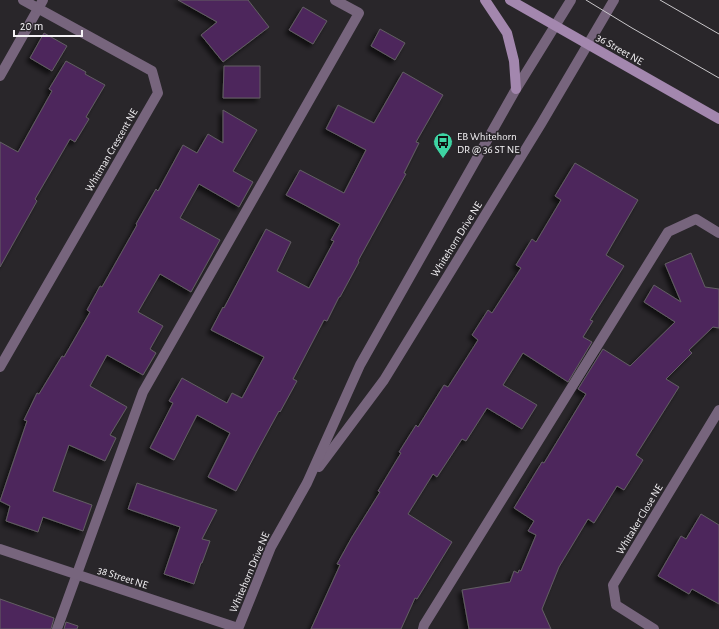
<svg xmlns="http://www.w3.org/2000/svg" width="719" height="629" font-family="'Alegreya Sans',sans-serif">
<defs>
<filter id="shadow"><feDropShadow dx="-3.5" dy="3.5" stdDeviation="2" flood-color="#0009"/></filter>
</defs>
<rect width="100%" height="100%" fill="#29262a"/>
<g fill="#4e285b" stroke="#625e63" filter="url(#shadow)">
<path d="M178 0H248L269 27 223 62 201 35 217 22Z"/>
<path d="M303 7 327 21 313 44 289 30Z"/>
<path d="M380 29 405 43 395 60 371 46Z"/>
<path d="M44 33 67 46 52 71 30 58Z"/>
<path d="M66 61 86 72 85 74 105 85 86 117 89 119 75 142 70 139 35 199 37 201 0 267V142L18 152 52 91 49 89Z"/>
<path d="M224 66H260V98H223Z"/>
<path d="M403 72 443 95 416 142 419 143 404 173 406 174 358 261 359 262 340 297H339L327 321 324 320 293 379 297 381 280 412 279 411 256 453 236 491 208 477 230 433 197 415 174 460 150 448 173 403 169 401 182 378 227 403 232 393 242 398 264 357 211 330 223 307 224 308 266 229 291 242 277 271 309 288 334 241 331 240 340 224 286 195 300 170 344 193 366 150 326 129 338 105 374 123Z"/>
<path d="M223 110 257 130 233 171 253 182 239 207 199 184 180 218 220 240 191 292 160 274 138 312 163 326 150 349 156 353 143 375 107 355 90 386 127 407 110 435 116 438 105 461 69 445 53 491 92 505 83 531 43 517 38 532 6 521 10 506 0 501 27 421 24 420 37 393 39 394 62 356 64 357 90 312 87 310 100 286 102 287 137 225 136 224 156 189 158 191 183 145 197 153 208 134 223 143Z"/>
<path d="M575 163 638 200 606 255 624 266 590 320 593 321 583 337 592 342 568 382 523 353 503 385 537 405 522 429 487 408 466 441 462 439 437 477 433 474 408 514 452 542 417 599 415 598 401 629H311L340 565 337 564 352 537 380 492 378 491 401 453 399 452 416 425 418 427 444 385 448 387 478 340 472 335 488 310 492 313 521 268 516 265 532 239 536 242 561 200 555 196Z"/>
<path d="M691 253 705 287 719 289V328L713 327 689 350 692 353 666 379 679 387 636 455 643 460 624 490 617 486 594 523 588 519 559 567 542 609 551 629H469L462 590 510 582 514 571 518 573 519 570 521 571 536 535 528 531 534 521 514 508 542 462 544 463 586 394 578 389 603 349 630 366 675 322 644 302 654 285 681 302 665 264Z"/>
<path d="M137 483 217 510 202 539 210 541 202 563H201L194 584 164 574 180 527 128 509Z"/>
<path d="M701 514 719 525V604L692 589 689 594 658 576 681 536 686 539Z"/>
<path d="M0 599 54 618 51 629H0Z"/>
<path d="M66 622 78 626 77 629H64Z"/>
</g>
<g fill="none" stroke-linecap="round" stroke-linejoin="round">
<g stroke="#77657d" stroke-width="10">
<path d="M0 76 43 0"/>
<path d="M57 629 143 392 359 13 335 0"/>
<path d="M423 629 424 625 668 232 696 219 719 233"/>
</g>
<g stroke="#77657d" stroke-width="10">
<path d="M0 367 158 93 152 71 23 0"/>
<path d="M0 549 238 628"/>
<path d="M654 629 616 605 613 585 719 410"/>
</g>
<g stroke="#77657d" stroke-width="10">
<path d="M319 467 384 380 541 124 614 0"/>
<path d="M238 629 271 547 307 483 360 365 516 89 571 0"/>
</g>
<g stroke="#a387ae" stroke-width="10">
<path d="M485 0 507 33 514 61 516 89"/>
<path d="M510 0 719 119"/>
</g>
<g stroke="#c9c7ca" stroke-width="1">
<path d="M586 0 632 28 719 78"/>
<path d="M660 0 719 34"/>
</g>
</g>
<defs>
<g id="bus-pin" transform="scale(1)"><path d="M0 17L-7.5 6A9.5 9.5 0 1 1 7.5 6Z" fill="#3ed4a3" stroke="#29262a"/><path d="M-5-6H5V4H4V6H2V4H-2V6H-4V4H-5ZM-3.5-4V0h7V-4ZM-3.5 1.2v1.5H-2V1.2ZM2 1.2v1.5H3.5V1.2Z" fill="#111"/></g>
</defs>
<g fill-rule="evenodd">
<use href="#bus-pin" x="443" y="142"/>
</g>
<g text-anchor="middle" stroke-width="3.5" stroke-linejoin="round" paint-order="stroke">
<g font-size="11" fill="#f4f2f5" stroke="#29262a">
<text transform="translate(620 49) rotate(30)" y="4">36 Street NE</text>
<text transform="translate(111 150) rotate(-60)" y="4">Whitman Crescent NE</text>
<text transform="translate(456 239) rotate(-58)" y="4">Whitehorn Drive NE</text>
<text transform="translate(639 519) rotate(-59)" y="4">Whitaker Close NE</text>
<text transform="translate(249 572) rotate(-67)" y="4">Whitehorn Drive NE</text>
<text transform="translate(123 577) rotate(18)" y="4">38 Street NE</text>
</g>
<g font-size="11" fill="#f4f2f5" stroke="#29262a" text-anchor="start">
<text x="457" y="140">EB Whitehorn<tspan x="457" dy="13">DR @ 36 ST NE</tspan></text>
</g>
</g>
<path d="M14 30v6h68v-6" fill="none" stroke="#f4f2f5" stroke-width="2"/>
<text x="20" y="30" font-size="12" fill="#f4f2f5" stroke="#29262a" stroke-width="3" paint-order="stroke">20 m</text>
</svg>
